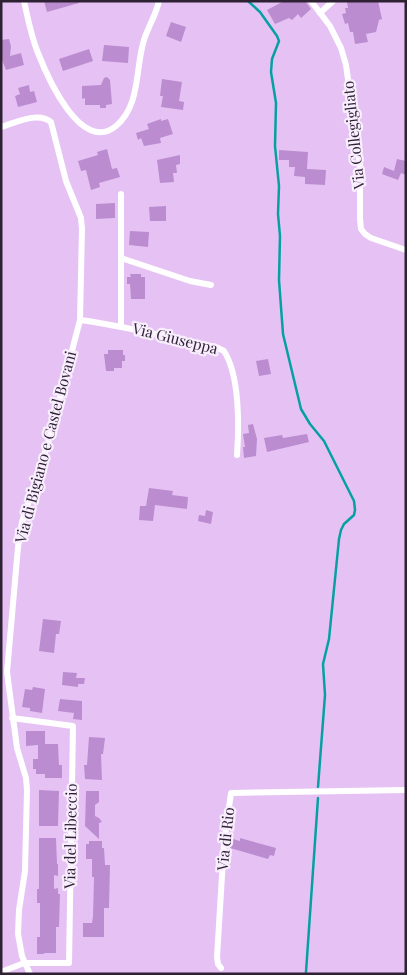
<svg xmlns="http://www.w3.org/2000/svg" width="407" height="975" font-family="'Playfair Display',serif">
<rect width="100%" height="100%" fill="#e6c2f4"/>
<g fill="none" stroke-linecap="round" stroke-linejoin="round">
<g stroke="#06a0a2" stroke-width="2.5">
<path d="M248 1 260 12 277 36 279 41 272 59 271 72 276 103 275 146 279 186 278 214 280 236 279 280 283 334 301 409 310 424 324 441 354 501 355 510 354 515 344 524 341 530 339 539 329 639 323 664 325 695 318 787"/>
<path d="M306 972 318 798"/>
</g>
</g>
<g fill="#bb8ccf">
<path d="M44 1H79V3L47 12Z"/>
<path d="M284 1H305L311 9 301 18 298 14 292 20 289 18 275 24 267 10Z"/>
<path d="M351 1H378L382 19 379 20 376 32 366 34 368 42 355 44 353 32H350L348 23 345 24 342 14 346 13 345 8H348L347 2Z"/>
<path d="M171 22 186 27 181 42 166 36Z"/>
<path d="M9 39 11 46 10 56 21 53 24 65 6 70 1 57V40Z"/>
<path d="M104 45 129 47 128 63 102 61Z"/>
<path d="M89 49 93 61 63 71 59 59Z"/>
<path d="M107 77 110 80 112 104 106 105V108H100V105H85V98L82 99V86L101 85 104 78Z"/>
<path d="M162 79 182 82 179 101 184 102 183 110 161 107 163 96H160Z"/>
<path d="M29 85 30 92 34 91 37 102 18 107 15 96 20 94 18 88Z"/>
<path d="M161 119V121L168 119 173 134 160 138 161 143 144 146 141 138 138 140 136 133 149 129 147 124Z"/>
<path d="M107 149 112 169 117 168 120 177 99 183 100 187 91 190 86 170 81 171 78 161 98 155 97 152Z"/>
<path d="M279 150 308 152 307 169 326 170 325 185 305 184V177L294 176 295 167H289V160H279Z"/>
<path d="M180 155V164L176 165 177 173H173L174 182 160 183 157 160Z"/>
<path d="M397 159 406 161V175L401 173 398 180 382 174 384 167 394 171Z"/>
<path d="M115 203V218L96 219V204Z"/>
<path d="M166 206V221H150L149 207Z"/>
<path d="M130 231 149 232 148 247 129 245Z"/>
<path d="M130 274H141V277H145V299H131L130 284H127V277H131Z"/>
<path d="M108 350H123V355H125V361H122V368H114V371H106L104 354H108Z"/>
<path d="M268 359 271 374 259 376 256 361Z"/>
<path d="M253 424 257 439 256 456 244 458 243 447H245L243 434 249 433 248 425Z"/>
<path d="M307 434 309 442 267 452 264 438 282 435 283 438Z"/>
<path d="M149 488 173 491 172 495 188 497 187 509 155 505 153 521 139 520 140 506H146Z"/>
<path d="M206 510 213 512 211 524 198 521 199 515 205 516Z"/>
<path d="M43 619 61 621 59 634H56L54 653 39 651Z"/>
<path d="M63 672 77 673 76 678H85L84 684H78V687L62 685Z"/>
<path d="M33 687 45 689 42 713 30 711V708L22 707 25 689 32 690Z"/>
<path d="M60 699 82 701V720L73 719 74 713 58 711Z"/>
<path d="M26 731H45V744H58L59 765H62V778H45V774H36V769H33V759H38V745L26 746Z"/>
<path d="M89 737 105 738 103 754H101L102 780 85 779 84 765H87Z"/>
<path d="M39 790 59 791 58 826H39Z"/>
<path d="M86 791H99V802L95 805V816L99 818 102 822 99 823V839L85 826Z"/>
<path d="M39 838H56L57 864H58V876L54 875V889L58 888V894H60L59 927H56V953H44V954H37V937H40V903H37V889H39Z"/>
<path d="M240 838 276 848 274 856 270 855 268 859 230 848 233 839 240 841Z"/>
<path d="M89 841H102V848H104L105 865H110L109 908H104V937H83V923H92L93 916 94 877H92V859H86V844H89Z"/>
</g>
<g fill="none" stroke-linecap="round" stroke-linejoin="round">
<g stroke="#fff" stroke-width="6">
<path d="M24 1C28 19 31 36 38 53 47 76 81 155 116 126 141 105 135 68 144 40 148 27 156 15 159 1"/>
<path d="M311 1 330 26 341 48 346 65 360 165V219L361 229 365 234 371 238 406 250"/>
<path d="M320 13 333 1"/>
<path d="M1 127C15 123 38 111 51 122L66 181 81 218 82 229 80 320 48 443 22 522 18 547 7 672 17 748 26 778 27 790 25 871 19 910 18 934 22 956 30 974"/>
<path d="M121 258V194"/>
<path d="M80 320C126 326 170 338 216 347L224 351C240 376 239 427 237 455"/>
<path d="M121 326V258L190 281 211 285"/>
<path d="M221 968 218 964 217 957 224 843 231 793 406 790"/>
<path d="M1 972 24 963H69L73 726 12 718"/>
</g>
</g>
<g text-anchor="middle" stroke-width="4.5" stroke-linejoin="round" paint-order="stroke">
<g font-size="15" fill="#2e2134" stroke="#f8eefd">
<text transform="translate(354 135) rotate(-96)" y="5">Via Collegigliato</text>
<text transform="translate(175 339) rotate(14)" y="5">Via Giuseppa</text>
<text transform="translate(46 447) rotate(-75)" y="5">Via di Bigiano e Castel Bovani</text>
<text transform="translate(71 836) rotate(-89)" y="5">Via del Libeccio</text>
<text transform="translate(226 839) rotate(-84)" y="5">Via di Rio</text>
</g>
</g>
<rect width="407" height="975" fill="none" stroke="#2e2134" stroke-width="5"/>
</svg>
